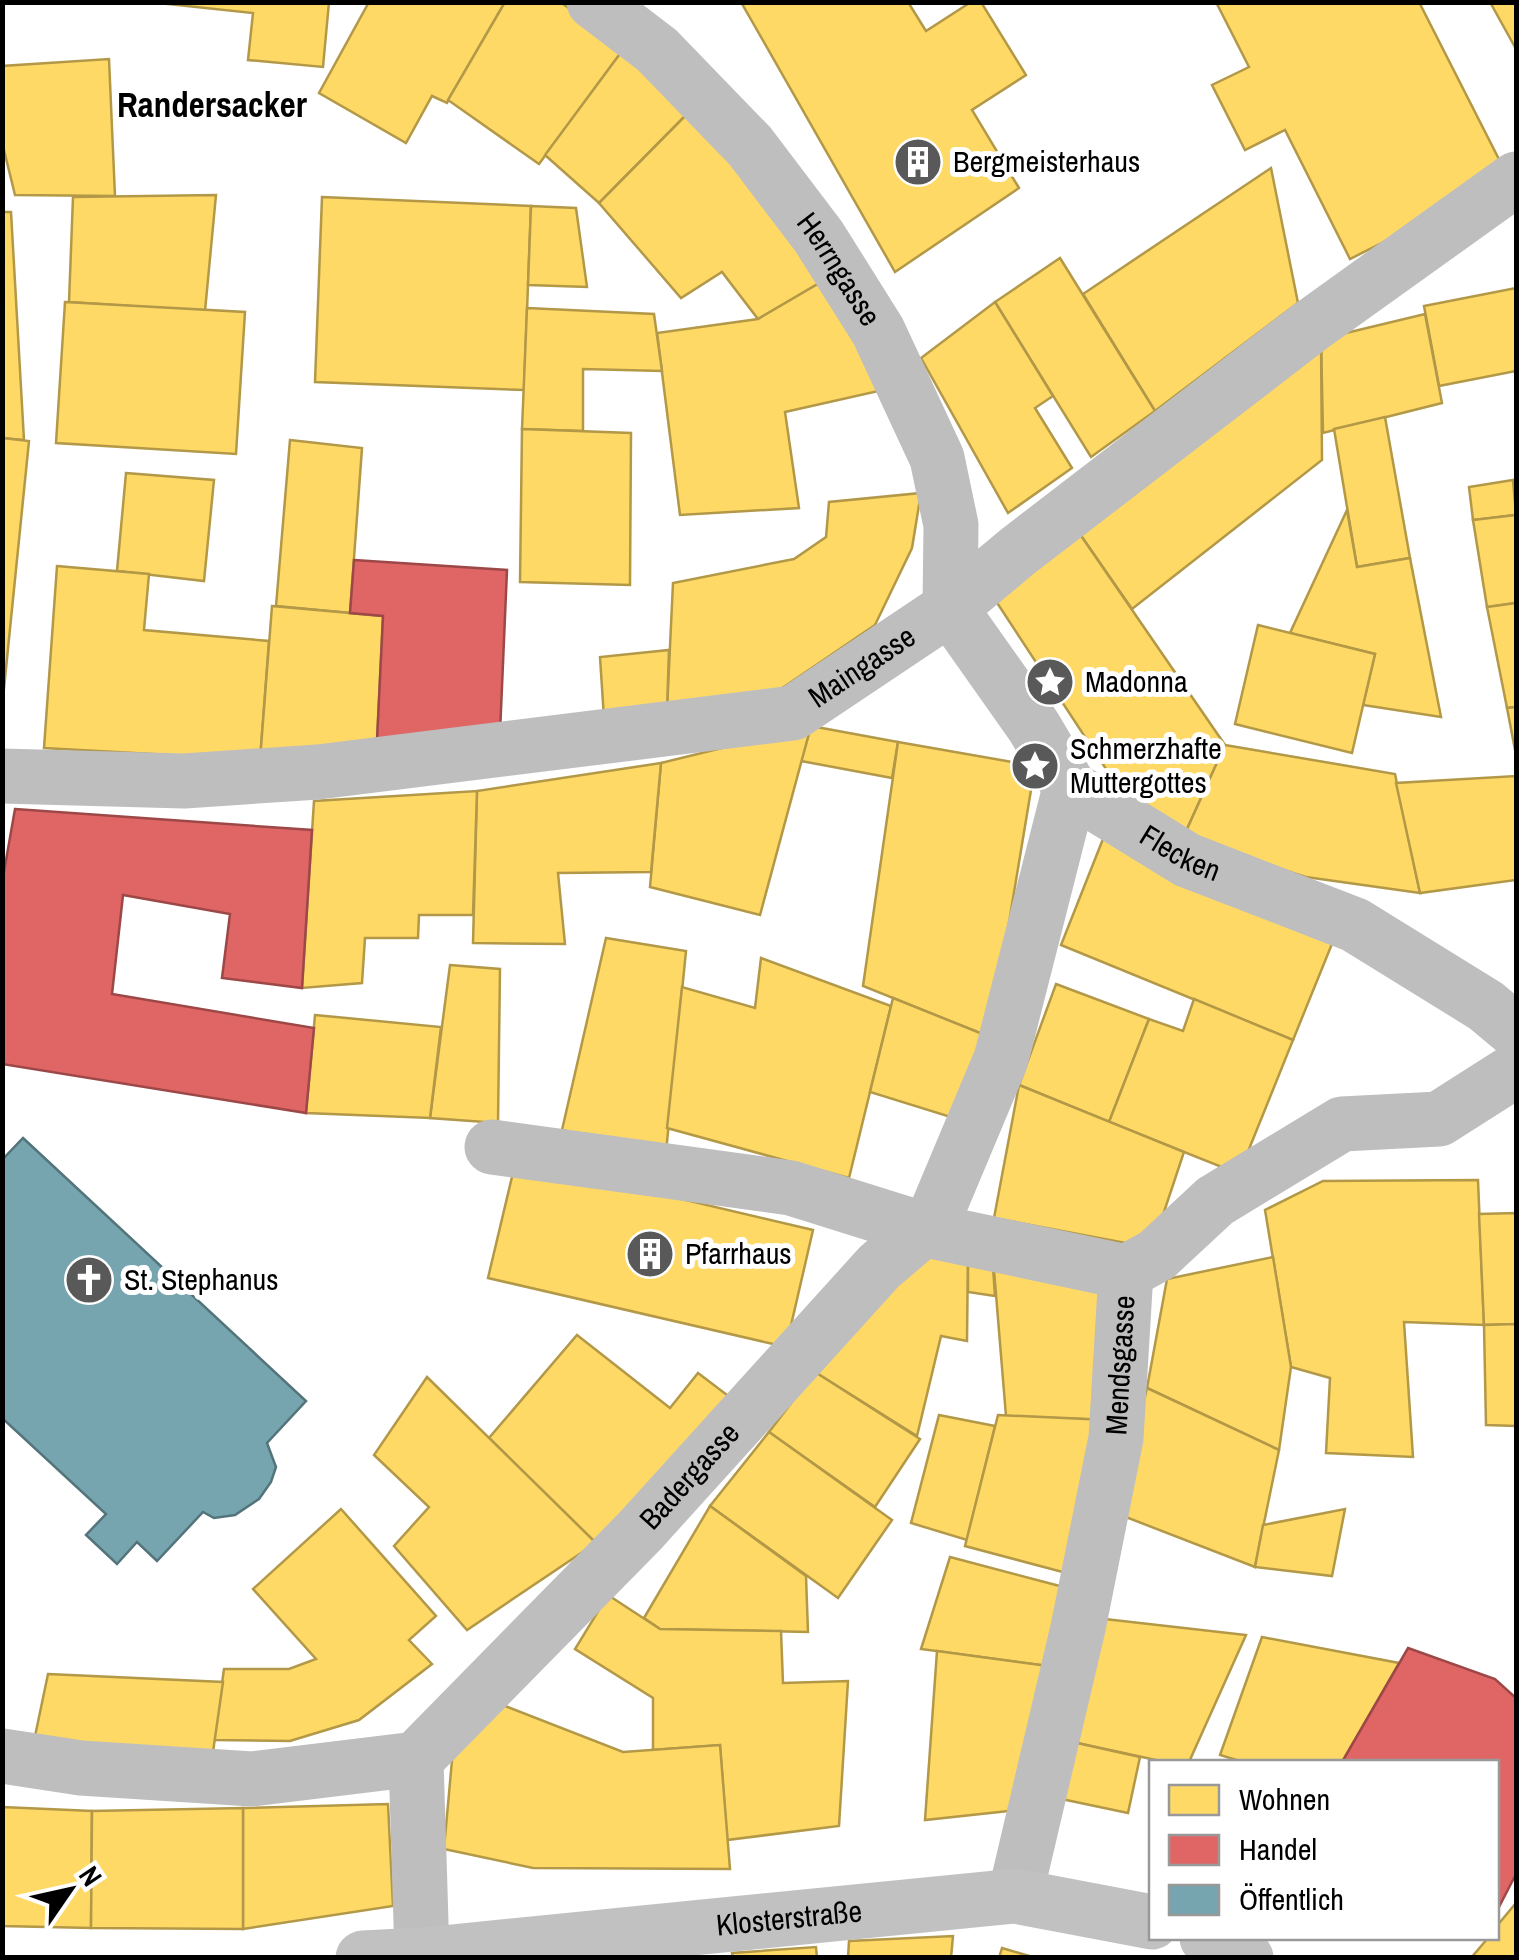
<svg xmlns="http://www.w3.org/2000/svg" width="1519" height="1960" font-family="'Archivo Narrow',sans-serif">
<rect width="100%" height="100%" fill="#fff"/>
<g fill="#ffd966" stroke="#b29847" stroke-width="2.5">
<path d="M149 2H329L323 67 248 60 253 13Z"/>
<path d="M369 2H505L447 103 432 96 406 143 319 93Z"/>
<path d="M505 2H560L625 47 539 164 448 100Z"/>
<path d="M741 2H908L926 31 971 2H981L1026 75 972 110 1019 188 895 272Z"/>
<path d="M1216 2H1419L1509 179 1350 259 1285 130 1245 150 1212 85 1249 67Z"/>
<path d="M1490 2H1516V49Z"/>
<path d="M625 47 694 107 599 203 545 155Z"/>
<path d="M109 59 115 196 15 195 2 142V66Z"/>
<path d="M694 107 828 278 758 319 722 272 681 298 599 203Z"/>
<path d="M1271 168 1298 303 1155 411 1083 294Z"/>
<path d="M216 195 205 311 69 302 73 197Z"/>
<path d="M322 197 531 206 524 390 315 382Z"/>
<path d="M531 206 576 208 587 287 528 285Z"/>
<path d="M2 212H11L24 440 2 438Z"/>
<path d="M1060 258 1155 411 1091 457 995 302Z"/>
<path d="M828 278 892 388 785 412 799 508 680 515 657 333 758 319Z"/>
<path d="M1516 288V371L1439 386 1424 306Z"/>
<path d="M65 302 245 312 236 454 56 443Z"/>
<path d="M995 302 1053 396 1035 408 1072 468 1008 513 921 358Z"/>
<path d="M527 308 654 314 662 371 583 369V431L522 429Z"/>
<path d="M1425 314 1442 403 1323 433 1321 339Z"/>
<path d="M1321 339 1322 460 1132 609 1075 527Z"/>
<path d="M1385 417 1410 558 1357 567 1334 429Z"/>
<path d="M522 429 631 433 630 585 520 582Z"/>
<path d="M2 438 29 441 2 708Z"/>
<path d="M290 440 362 448 350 613 276 606Z"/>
<path d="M126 473 214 480 204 581 117 571Z"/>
<path d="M1513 480 1516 515 1473 520 1469 487Z"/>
<path d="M921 493 912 548 875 625 775 693 667 710 673 583 794 559 826 537 829 502Z"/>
<path d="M1347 510 1357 567 1410 558 1441 717 1363 705 1375 654 1290 633Z"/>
<path d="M1516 515V603L1487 607 1473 520Z"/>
<path d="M1075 527 1225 745 1183 838 1108 772 990 592Z"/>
<path d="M57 566 149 574 144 630 269 641 260 760 44 748Z"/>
<path d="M1516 603V707L1507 708 1487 607Z"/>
<path d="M272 606 383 616 377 741 260 760Z"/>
<path d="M1258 625 1375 654 1352 753 1235 724Z"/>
<path d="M669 650 667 710 604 718 600 657Z"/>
<path d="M1516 707V755L1507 708Z"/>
<path d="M811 726 898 742 892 778 801 761Z"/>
<path d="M811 726 760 915 650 887 661 763Z"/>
<path d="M898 742 1035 766 990 1037 863 986Z"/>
<path d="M1225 745 1395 774 1420 893 1306 877 1183 838Z"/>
<path d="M661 763 651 872 558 873 565 944 473 943 477 791Z"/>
<path d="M1516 776V880L1420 893 1396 783Z"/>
<path d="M477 791 473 915H419L418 938H365L362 983 302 988 314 801Z"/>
<path d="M1103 839 1336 934 1293 1040 1061 945Z"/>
<path d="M606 938 686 951 666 1152 562 1130Z"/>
<path d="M761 958 891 1006 849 1178 667 1128 682 987 755 1008Z"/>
<path d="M450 965 500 969 498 1123 430 1118Z"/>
<path d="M1056 984 1149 1019 1109 1122 1019 1085Z"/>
<path d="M893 998 990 1037 957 1119 870 1092Z"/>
<path d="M1194 999 1293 1040 1239 1174 1109 1122 1149 1019 1183 1031Z"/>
<path d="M315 1015 441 1027 430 1118 306 1113Z"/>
<path d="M1019 1085 1184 1152 1152 1248 994 1218Z"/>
<path d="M516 1160 813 1230 786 1347 488 1278Z"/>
<path d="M1478 1180 1484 1325 1404 1322 1413 1457 1326 1453 1330 1378 1291 1367 1265 1210 1323 1181Z"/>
<path d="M1516 1213V1324L1484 1325 1479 1214Z"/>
<path d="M968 1248 992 1252 995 1296 968 1292Z"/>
<path d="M968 1248 967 1341 941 1336 917 1436 815 1372 898 1260Z"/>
<path d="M1273 1257 1291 1367 1279 1450 1147 1388 1167 1279Z"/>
<path d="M993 1258 1101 1280 1107 1420 1006 1416Z"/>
<path d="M1516 1324V1426L1486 1425 1484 1325Z"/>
<path d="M577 1335 670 1408 698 1373 739 1404 596 1543 489 1438Z"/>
<path d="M815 1372 920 1439 875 1507 769 1432Z"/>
<path d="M427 1377 596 1543 467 1630 394 1546 429 1507 374 1455Z"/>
<path d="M1147 1388 1279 1450 1255 1567 1118 1514Z"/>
<path d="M939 1415 995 1426 967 1540 911 1523Z"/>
<path d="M998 1415 1107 1420 1070 1574 965 1546Z"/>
<path d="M769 1432 892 1520 838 1598 710 1506Z"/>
<path d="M710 1506 806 1576 808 1632 660 1629 644 1618Z"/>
<path d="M341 1509 436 1616 409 1640 432 1664 359 1720 290 1741 214 1740 224 1669H289L316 1659 253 1589Z"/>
<path d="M1345 1509 1332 1576 1255 1567 1263 1525Z"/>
<path d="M950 1557 1071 1589 1048 1666 921 1649Z"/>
<path d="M608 1595 660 1629 781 1631 783 1683 848 1681 839 1826 727 1840 720 1745 653 1750V1698L575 1649Z"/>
<path d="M1096 1618 1246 1635 1189 1762H1165L1068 1741Z"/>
<path d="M1262 1637 1399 1663 1342 1762H1243L1220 1755Z"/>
<path d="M937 1651 1048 1666 1027 1809 925 1820Z"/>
<path d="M48 1674 223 1682 213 1752 34 1741Z"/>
<path d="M500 1704 623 1752 720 1745 730 1869 533 1868 444 1849 453 1749Z"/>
<path d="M1068 1741 1140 1757 1128 1813 1052 1797Z"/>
<path d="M388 1804 393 1906 243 1929V1808Z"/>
<path d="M2 1807 92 1811 91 1928 2 1926Z"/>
<path d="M243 1808V1929L91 1928 92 1811Z"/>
<path d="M1516 1903V1958H1471L1488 1938H1496V1927Z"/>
<path d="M953 1936 951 1958H848L849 1941Z"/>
<path d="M816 1947 817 1958H733L732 1953Z"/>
<path d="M1002 1948 1036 1958H999Z"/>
</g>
<g fill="#e06666" stroke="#9d4747" stroke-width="2.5">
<path d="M354 560 507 570 500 733 377 741 383 616 350 613Z"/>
<path d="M15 809 312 830 302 988 222 978 230 914 123 895 112 994 314 1028 306 1113 2 1064V883Z"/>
<path d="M1408 1648 1495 1679 1516 1698V1874L1499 1907 1496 1762H1342Z"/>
</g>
<path fill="#76a5af" stroke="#53747a" stroke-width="2.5" d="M23 1138 306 1401 267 1443 276 1467 271 1482 259 1499 235 1515 214 1518 203 1512 157 1561 137 1542 117 1564 86 1535 106 1514 2 1418V1160Z"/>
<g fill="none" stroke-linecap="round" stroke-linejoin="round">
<g stroke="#bebebe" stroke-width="55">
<path id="s1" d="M594 2 657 50 750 146 819 237 878 331 937 458 951 525 950 608"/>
<path id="s2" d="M950 608 1034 727 1070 788 1187 860 1355 925 1486 1006 1516 1031"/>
<path id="s3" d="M2 776 184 781 318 772 793 713 950 608 1017 552 1311 326 1516 179"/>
<path d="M492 1147 791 1188 922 1229 1126 1272"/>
<path d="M1126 1272 1157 1255 1215 1201 1342 1124 1439 1119 1516 1070"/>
<path id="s4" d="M2 1756 81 1768 252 1779 416 1759 640 1531 879 1267 933 1221 1001 1059 1070 788"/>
<path d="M416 1759 422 1955"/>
<path id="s5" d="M1015 1896 1078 1628 1116 1438 1126 1272"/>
</g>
<g stroke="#c1c1c1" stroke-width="55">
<path d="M1207 1938 1246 1958"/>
<path id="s6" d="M363 1958 422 1955 1015 1896 1152 1922"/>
</g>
</g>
<defs>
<g id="building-disc" transform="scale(2.5)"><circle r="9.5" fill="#595959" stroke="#fff"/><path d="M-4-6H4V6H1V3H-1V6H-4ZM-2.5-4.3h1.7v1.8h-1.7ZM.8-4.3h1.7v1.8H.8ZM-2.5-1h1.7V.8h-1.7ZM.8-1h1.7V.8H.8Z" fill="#fff"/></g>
<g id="sight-disc" transform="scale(2.5)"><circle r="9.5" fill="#595959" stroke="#fff"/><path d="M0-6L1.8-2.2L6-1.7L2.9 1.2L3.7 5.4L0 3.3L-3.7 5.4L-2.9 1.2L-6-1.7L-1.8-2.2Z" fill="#fff"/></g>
<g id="church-disc" transform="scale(2.5)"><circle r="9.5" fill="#595959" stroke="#fff"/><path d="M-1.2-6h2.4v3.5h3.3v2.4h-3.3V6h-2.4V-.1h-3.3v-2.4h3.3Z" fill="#fff"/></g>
</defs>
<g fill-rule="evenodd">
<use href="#building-disc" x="918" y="162"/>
<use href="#sight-disc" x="1050" y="682"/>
<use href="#sight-disc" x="1035" y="766"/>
<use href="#building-disc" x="650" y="1254"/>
<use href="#church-disc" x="89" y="1280"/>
</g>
<g text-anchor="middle" stroke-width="10" stroke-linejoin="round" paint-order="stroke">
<g font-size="30" fill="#000" stroke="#fff" text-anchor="start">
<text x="953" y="172">Bergmeisterhaus</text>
<text x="1085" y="692">Madonna</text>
<text x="1070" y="759">Schmerzhafte<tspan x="1070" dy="34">Muttergottes</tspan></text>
<text x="685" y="1264">Pfarrhaus</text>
<text x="124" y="1290">St. Stephanus</text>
</g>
<g font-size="30" fill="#000" stroke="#fff">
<text dy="10" stroke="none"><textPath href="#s1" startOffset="365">Herrngasse</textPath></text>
<text dy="10" stroke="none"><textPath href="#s3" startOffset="878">Maingasse</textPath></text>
<text dy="10" stroke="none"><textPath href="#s2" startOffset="345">Flecken</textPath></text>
<text dy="10" stroke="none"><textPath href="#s5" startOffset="542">Mendsgasse</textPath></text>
<text dy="10" stroke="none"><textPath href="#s4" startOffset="810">Badergasse</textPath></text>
<text dy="10" stroke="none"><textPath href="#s6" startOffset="428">Klosterstraße</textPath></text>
</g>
<g font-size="35" font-weight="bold" fill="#000" stroke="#fff">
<text x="212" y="117">Randersacker</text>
</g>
</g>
<rect width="1519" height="1960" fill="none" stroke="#000000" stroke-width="10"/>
<rect x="1149" y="1760" width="350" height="180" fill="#ffffff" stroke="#999999" stroke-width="2.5"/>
<rect x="1169" y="1785" width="50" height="30" fill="#ffd966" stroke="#999999" stroke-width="2.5"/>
<text x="1239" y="1810" font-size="30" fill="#000000">Wohnen</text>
<rect x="1169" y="1835" width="50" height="30" fill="#e06666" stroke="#999999" stroke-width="2.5"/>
<text x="1239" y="1860" font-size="30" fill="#000000">Handel</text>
<rect x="1169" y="1885" width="50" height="30" fill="#76a5af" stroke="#999999" stroke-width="2.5"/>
<text x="1239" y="1910" font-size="30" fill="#000000">Öffentlich</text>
<g transform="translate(70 1890) rotate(56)" stroke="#ffffff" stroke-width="8" paint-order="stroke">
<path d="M0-8L18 38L0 25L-18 38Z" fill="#000000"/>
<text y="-15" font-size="28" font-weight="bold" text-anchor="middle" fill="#000000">N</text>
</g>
</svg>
